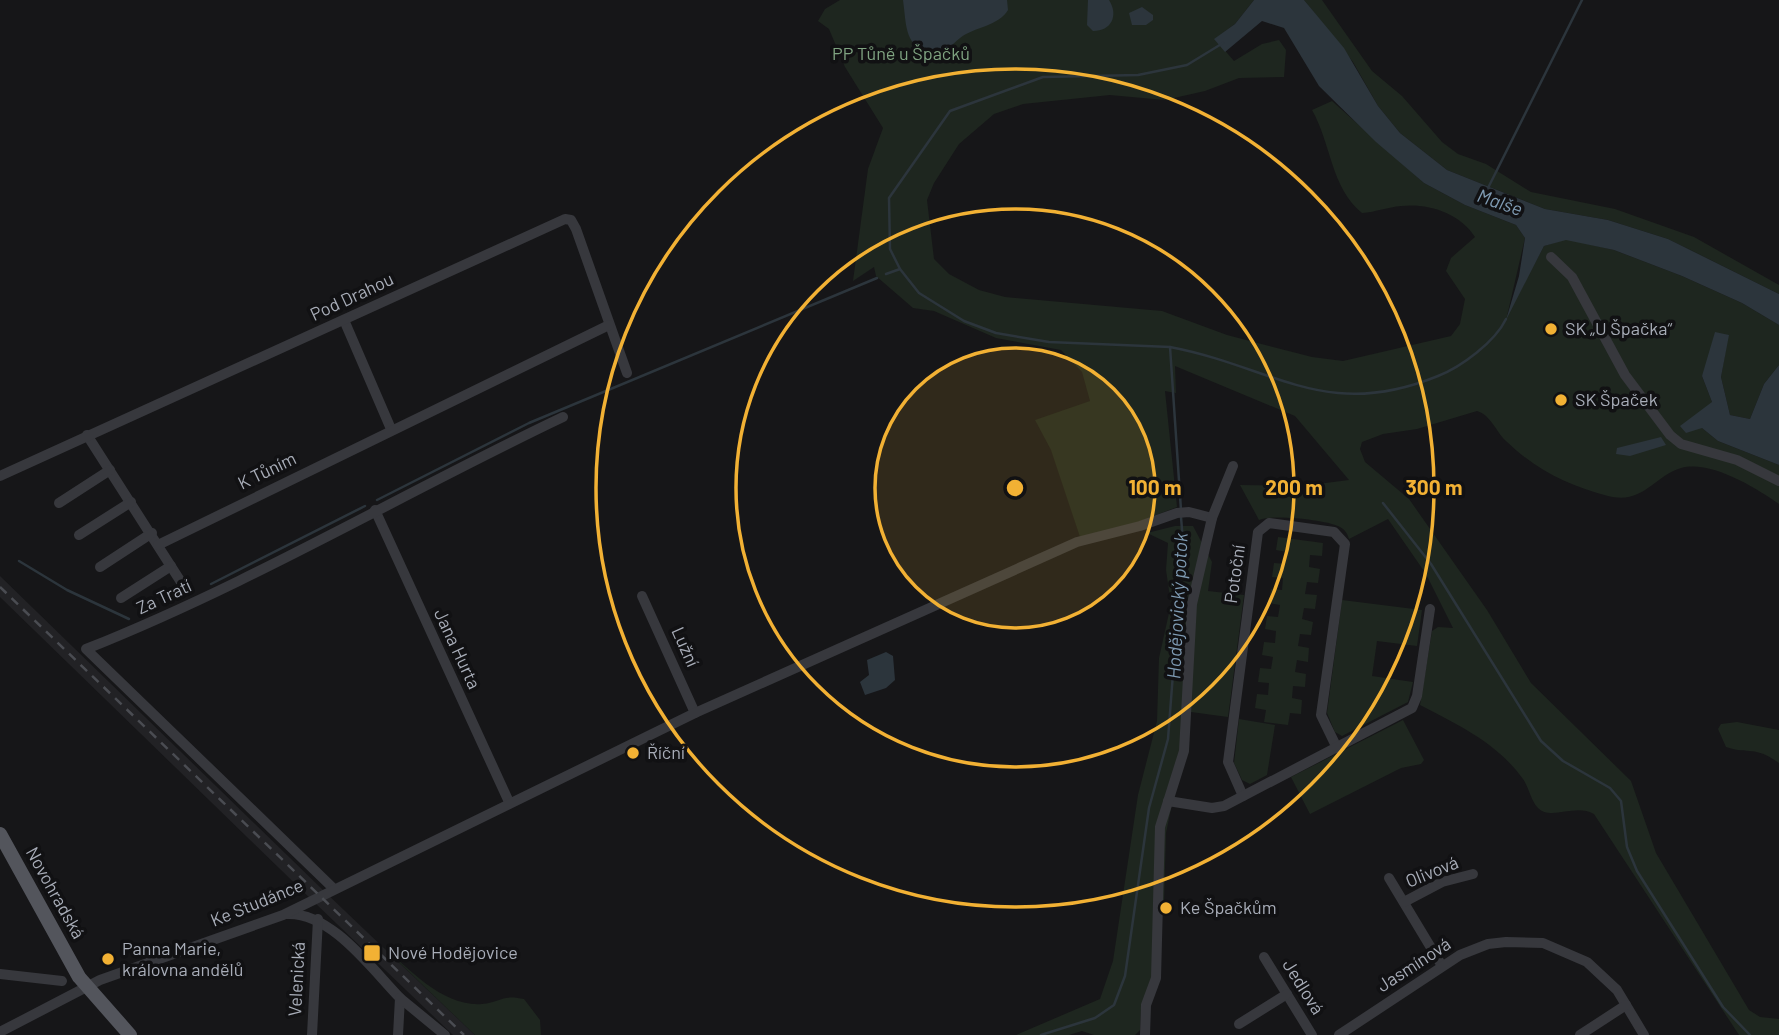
<svg xmlns="http://www.w3.org/2000/svg" width="1779" height="1035" font-family="Barlow,sans-serif">
<rect width="100%" height="100%" fill="#161618"/>
<path fill="#222225" d="M0 576 324 891 475 1035H453L314 902 0 597Z"/>
<g fill="#1e261f">
<path d="M840 0H1254L1235 24 1215 39 1234 61 1262 44 1279 40 1286 50 1284 77 1239 78 1205 91 1165 100 1110 95 1023 104 994 114 959 144 934 183 927 200 934 259 949 274 979 290 1005 297 1162 311 1227 335 1312 357 1343 361 1451 336 1460 324 1465 299 1446 271 1451 258 1475 237C1460 213 1428 203 1401 206 1388 207 1376 212 1362 213 1331 188 1331 143 1312 110L1332 101 1424 183 1465 205 1516 225 1525 238 1507 316 1544 246 1566 239 1614 250 1682 276 1742 303 1779 325V365L1764 384 1750 419 1730 415 1721 377 1728 336 1702 376 1712 402 1702 428 1718 441 1779 465V504C1756 488 1711 460 1681 468 1654 476 1643 505 1608 496 1569 486 1536 470 1506 441 1496 432 1491 415 1477 411L1417 429 1383 434 1362 442 1360 449 1365 462 1409 499 1487 610 1531 683 1631 781 1656 853 1749 1010 1760 1017 1779 1019V1035H1739L1594 814C1575 803 1551 821 1538 808 1531 801 1529 788 1523 779 1496 742 1460 726 1420 705L1432 631 1438 627 1453 628 1426 574 1388 519 1349 539C1347 533 1345 529 1338 526 1325 520 1272 514 1259 520L1240 485 1302 486 1349 480 1295 416 1175 366 1176 393 1165 391 1177 507 1133 524 1080 537 1051 450 1035 420 1090 401 1082 372 1061 350 996 338 934 311 913 308 876 276 874 267 853 281 868 169 883 128 845 67 829 29 818 21 825 9Z"/>
<path d="M1304 0H1322L1372 71 1402 96 1442 142 1458 154 1486 164 1531 192 1615 209 1694 237 1779 285V294L1668 239 1608 220 1545 209 1447 170 1400 133 1378 106 1353 62Z"/>
<path d="M1175 526H1193L1212 562 1208 591 1244 595 1228 717 1191 712 1166 833 1164 903 1151 982 1141 1009 1140 1030 1135 1035H1094L1082 1031 1069 1035H1016L1100 999 1113 961 1138 795 1157 721 1159 658 1171 604 1166 570 1168 543 1147 533Z"/>
<path d="M1278 537 1323 543 1322 556 1310 555 1309 567 1320 569 1318 583 1307 582 1305 594 1317 595 1315 609 1304 608 1302 619 1313 622 1311 635 1300 634 1298 646 1309 648 1308 662 1297 660 1295 672 1306 674 1305 687 1293 686 1292 698 1302 700 1301 714 1290 713 1288 725 1264 722 1266 710 1255 708 1257 694 1268 695 1269 683 1258 682 1260 668 1271 669 1273 657 1262 655 1264 642 1275 643 1276 631 1265 629 1267 616 1278 617 1280 605 1269 603 1271 589 1282 590 1283 578 1272 577 1274 563 1285 564 1287 552 1276 550Z"/>
<path d="M1342 600 1422 610 1417 646 1377 641 1372 676 1413 682 1408 702 1342 736 1335 732 1327 713Z"/>
<path d="M1239 719 1275 725 1267 775 1250 784 1242 780 1234 763Z"/>
<path d="M1403 720 1424 760 1421 764 1401 768 1310 814 1291 777Z"/>
<path d="M1737 722 1779 730V763C1754 745 1750 755 1726 747L1718 729 1721 724Z"/>
<path d="M383 947C411 970 443 1007 482 1004 501 1002 503 994 524 999L540 1020 541 1035H475Z"/>
</g>
<g fill="#2c353c">
<path d="M903 0H1007L1008 10C999 26 974 27 960 38 951 45 945 54 934 58 904 44 907 30 903 0Z"/>
<path d="M1088 0H1109C1119 16 1111 31 1093 31L1087 25Z"/>
<path d="M1254 0H1304L1344 48 1378 106 1400 133 1447 170 1545 209 1608 220 1668 239 1779 294V325L1742 303 1682 276 1614 250 1566 240 1544 246 1506 320 1519 276 1525 238 1516 225 1465 205 1424 183 1376 142 1319 86 1284 28 1262 21 1225 52 1214 39 1235 24Z"/>
<path d="M1142 7 1153 15V20L1146 25H1132L1129 13Z"/>
<path d="M1715 332 1729 335 1721 377 1730 415 1750 419 1764 384 1779 365V465L1718 441 1702 428 1686 433 1680 426 1712 402 1702 376Z"/>
<path d="M1661 437 1666 445 1630 456 1616 454 1617 448Z"/>
<path d="M886 652 893 656 895 680 886 688 865 695 860 682 869 675 867 660Z"/>
</g>
<g fill="none" stroke-linecap="round" stroke-linejoin="round">
<g stroke="#2c353c" stroke-width="2.5">
<path d="M1488 188 1582 0"/>
<path d="M886 274 900 269"/>
<path d="M1170 347 1049 342 996 333 964 321 919 293 900 269 890 249 889 198 950 111 1043 77 1138 75 1187 65 1223 43"/>
<path d="M377 500 529 423 877 278"/>
<path d="M1383 503 1431 564 1541 741 1563 761 1610 788 1621 801 1627 847 1637 871 1723 1007 1750 1035"/>
<path d="M1181 510 1170 347C1275 367 1325 422 1438 376 1461 367 1495 342 1506 319"/>
<path d="M19 561 67 590 129 619"/>
<path d="M211 584 365 506"/>
<path d="M1041 1035 1095 1018 1114 1005 1125 976 1149 808 1168 739 1183 542 1181 517"/>
</g>
<g stroke="#37383d" stroke-width="10">
<path d="M1551 257 1572 277 1625 375 1670 435 1681 444 1737 460 1779 481"/>
<path d="M344 320 391 429"/>
<path d="M87 435 181 582"/>
<path d="M0 476 565 219 571 220 576 229 627 373"/>
<path d="M59 503 110 470"/>
<path d="M375 510 509 802"/>
<path d="M79 535 131 502"/>
<path d="M158 545 609 325"/>
<path d="M100 567 152 533"/>
<path d="M642 596 695 713"/>
<path d="M121 598 171 566"/>
<path d="M1243 796 1228 762 1258 532 1269 523 1334 532 1345 544 1321 715 1337 748"/>
<path d="M1168 801 1212 808 1224 806 1412 708 1417 696 1430 609"/>
<path d="M1389 878 1442 966"/>
<path d="M333 888 86 649C250 584 403 493 563 417"/>
<path d="M1404 902 1442 882 1473 874"/>
<path d="M287 914C331 912 371 968 400 998L398 1035"/>
<path d="M1264 957 1312 1035"/>
<path d="M0 974 62 981"/>
<path d="M400 998 445 1035"/>
<path d="M1239 1024 1287 994"/>
<path d="M0 1032 100 980 283 915 695 713 1077 542 1140 526 1177 513 1189 512 1212 518"/>
<path d="M312 1035 318 919"/>
<path d="M1145 1035 1146 1005 1156 978 1160 827 1184 751 1192 604 1212 518 1233 466"/>
<path d="M1339 1035 1460 955 1488 944 1506 942 1543 943 1587 962 1617 990 1644 1035"/>
<path d="M1580 1035 1626 1005"/>
</g>
<path stroke="#53555c" stroke-width="14" d="M0 834 79 977 130 1035"/>
<path stroke="#4a4c52" stroke-width="2.5" stroke-dasharray="9 7" stroke-linecap="butt" d="M0 587 464 1035"/>
</g>
<circle cx="1015" cy="488" r="140" fill="#f2b134" fill-opacity=".12"/>
<g fill="none" stroke="#f2b134" stroke-width="3.5">
<circle cx="1015" cy="488" r="140"/>
<circle cx="1015" cy="488" r="279"/>
<circle cx="1015" cy="488" r="419"/>
</g>
<g fill="#f2b134" stroke="#111113" stroke-width="2.5">
<circle cx="1551" cy="329" r="7"/>
<circle cx="1561" cy="400" r="7"/>
<circle cx="633" cy="753" r="7"/>
<circle cx="1166" cy="908" r="7"/>
<rect x="363" y="944" width="18" height="18" rx="3.5"/>
<circle cx="108" cy="959" r="7"/>
</g>
<g text-anchor="middle" stroke-width="7" stroke-linejoin="round" paint-order="stroke">
<g font-size="18" fill="#7fa381" stroke="#111113">
<text x="901" y="60">PP Tůně u Špačků</text>
</g>
<g font-size="18" fill="#a8adb8" stroke="#111113">
<text transform="translate(352 297) rotate(-25)" y="6">Pod Drahou</text>
<text transform="translate(267 471) rotate(-26)" y="6">K Tůním</text>
<text transform="translate(1235 574) rotate(-82)" y="6">Potoční</text>
<text transform="translate(164 597) rotate(-25)" y="6">Za Tratí</text>
<text transform="translate(685 647) rotate(66)" y="6">Lužní</text>
<text transform="translate(457 649) rotate(65)" y="6">Jana Hurta</text>
<text transform="translate(1432 872) rotate(-22)" y="6">Olivová</text>
<text transform="translate(55 893) rotate(61)" y="6">Novohradská</text>
<text transform="translate(257 903) rotate(-22)" y="6">Ke Studánce</text>
<text transform="translate(1414 965) rotate(-33)" y="6">Jasmínová</text>
<text transform="translate(297 979) rotate(-87)" y="6">Velenická</text>
<text transform="translate(1303 987) rotate(58)" y="6">Jedlová</text>
</g>
<g font-size="18" fill="#a8adb8" stroke="#111113" text-anchor="start">
<text x="1565" y="335">SK „U Špačka“</text>
<text x="1575" y="406">SK Špaček</text>
<text x="647" y="759">Říční</text>
<text x="1180" y="914">Ke Špačkům</text>
<text x="122" y="955">Panna Marie,<tspan x="122" dy="21">královna andělů</tspan></text>
<text x="388" y="959">Nové Hodějovice</text>
</g>
<g font-size="19" font-style="italic" fill="#7f9bb3" stroke="#111113">
<text transform="translate(1500 202) rotate(19)" y="7">Malše</text>
<text transform="translate(1177 606) rotate(-87)" y="7">Hodějovický potok</text>
</g>
</g>
<circle cx="1015" cy="488" r="10" fill="#f2b134" stroke="#111113" stroke-width="3.5"/>
<g font-size="21" text-anchor="middle" font-weight="bold" fill="#f2b134" stroke="#111113" stroke-width="7" stroke-linejoin="round" paint-order="stroke">
<text x="1155" y="495">100 m</text>
<text x="1294" y="495">200 m</text>
<text x="1434" y="495">300 m</text>
</g>
</svg>
